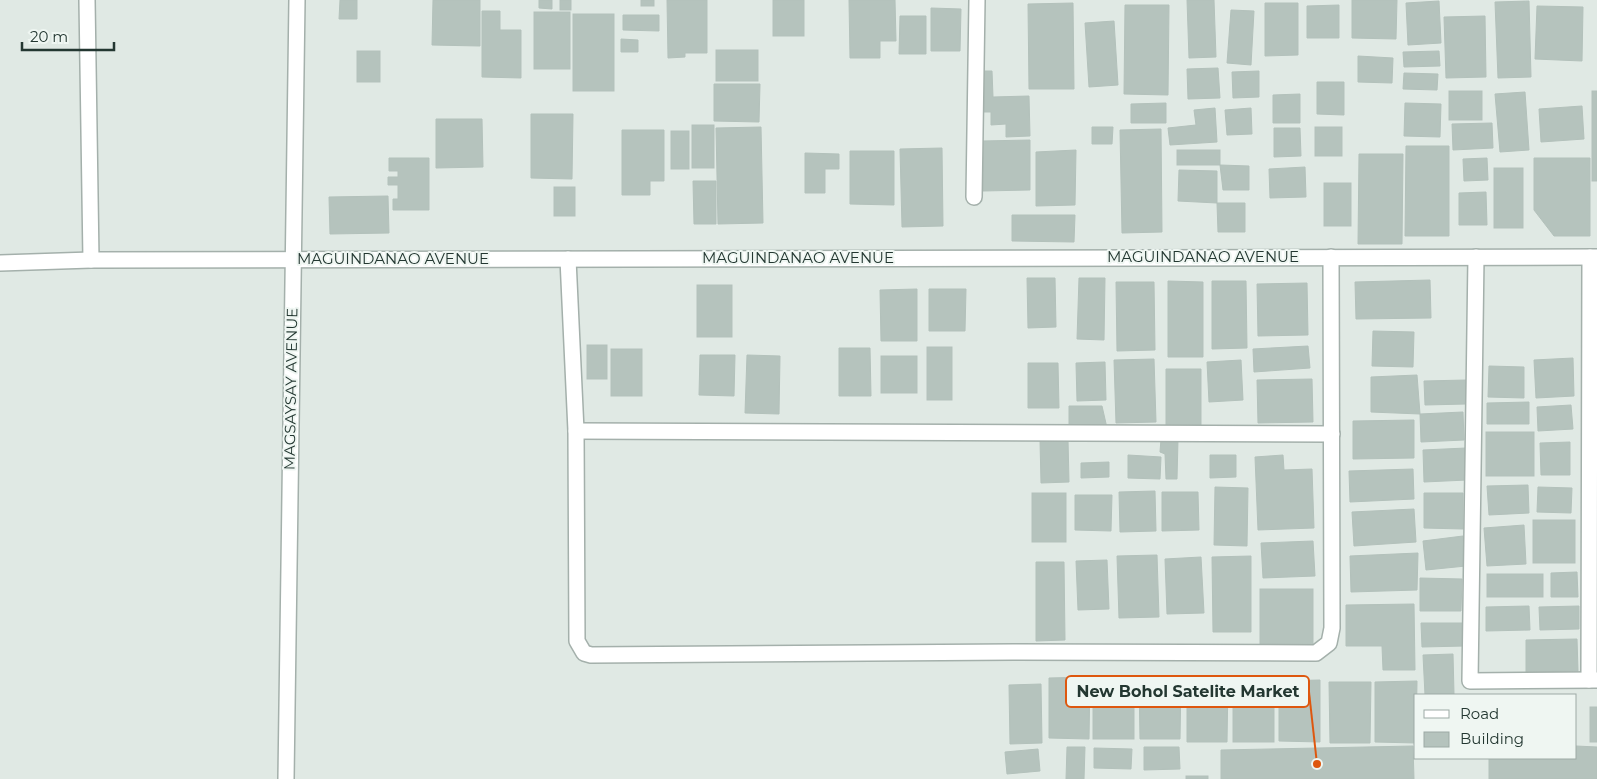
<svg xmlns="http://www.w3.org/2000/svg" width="1597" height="779" font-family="Montserrat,sans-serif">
<rect width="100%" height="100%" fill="#e0e9e4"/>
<g fill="#b5c3bd" stroke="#b3c1bb">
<path d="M340 0H357V19H339Z"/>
<path d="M433 0H480V46L432 45Z"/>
<path d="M539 0H552V9L539 8Z"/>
<rect x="560" y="0" width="11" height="10"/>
<rect x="641" y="0" width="13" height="6"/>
<path d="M667 0H707V53H685V57L668 58Z"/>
<rect x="773" y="0" width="31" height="36"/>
<path d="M849 0H895L896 41H880V58H850Z"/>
<path d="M1187 0H1214L1216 57 1189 58Z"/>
<path d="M1352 0H1397L1396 39 1352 38Z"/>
<path d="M1439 1 1441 43 1408 45 1406 3Z"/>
<path d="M1529 1 1531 77 1498 78 1495 2Z"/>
<path d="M1073 3 1074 89H1029L1028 4Z"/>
<path d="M1265 3H1298V55L1265 56Z"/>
<path d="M1125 5H1169L1168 95 1124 94Z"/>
<path d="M1339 5V38H1307V6Z"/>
<path d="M1537 6 1583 7 1582 61 1535 59Z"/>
<path d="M931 8 961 9 960 51H931Z"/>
<path d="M1231 10 1254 11 1251 65 1227 63Z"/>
<path d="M482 11H500V30H521V78L482 77Z"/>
<rect x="534" y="12" width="36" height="57"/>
<rect x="573" y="14" width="41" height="77"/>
<path d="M623 15H659V31L623 30Z"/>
<path d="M900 16H926V54H899Z"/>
<path d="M1485 16 1486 77 1446 78 1444 17Z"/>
<path d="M1114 21 1118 85 1089 87 1085 23Z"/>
<path d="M621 39 638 40V52H621Z"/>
<rect x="716" y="50" width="42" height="31"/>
<rect x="357" y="51" width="23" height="31"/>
<path d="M1439 51 1440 66 1404 67 1403 52Z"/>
<path d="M1358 56 1393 58 1392 83 1358 82Z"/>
<path d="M1218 68 1220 98 1188 99 1187 69Z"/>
<path d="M980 71H992L993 97 1029 96 1030 136 1006 137V124L991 125V112H982Z"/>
<path d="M1259 71V97L1233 98 1232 72Z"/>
<path d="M1404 73 1438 74 1437 90 1403 89Z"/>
<path d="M1317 82H1344V115L1317 114Z"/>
<path d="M714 84H760L759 122 714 121Z"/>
<rect x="1449" y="91" width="33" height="29"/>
<rect x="1592" y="91" width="5" height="90"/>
<path d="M1525 92 1529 150 1500 152 1495 94Z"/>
<path d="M1300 94V123H1273V95Z"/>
<path d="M1166 103V123H1131V104Z"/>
<path d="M1405 103 1441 104 1440 137 1404 136Z"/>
<path d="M1582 106 1584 139 1541 142 1539 109Z"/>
<path d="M1215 108 1217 142 1170 145 1168 128 1196 125 1194 110Z"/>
<path d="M1251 108 1252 134 1227 135 1225 110Z"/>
<path d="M531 114H573L572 179 531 178Z"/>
<path d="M436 119H482L483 167 436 168Z"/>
<path d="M1492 123 1493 148 1453 150 1452 124Z"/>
<rect x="692" y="125" width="22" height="43"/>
<path d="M761 127 763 223 718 224 716 128Z"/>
<path d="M1092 127H1113L1112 144H1092Z"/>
<rect x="1315" y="127" width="27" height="29"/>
<path d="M1274 128H1300L1301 156 1274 157Z"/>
<path d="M1161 129 1162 232 1122 233 1120 130Z"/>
<path d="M622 130H664V181H650V195H622Z"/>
<rect x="671" y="131" width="18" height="38"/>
<path d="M1030 140V190L983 191 982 141Z"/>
<path d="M1406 146H1449V236H1405Z"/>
<path d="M942 148 943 226 902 227 900 149Z"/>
<path d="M1076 150 1075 205 1036 206V152Z"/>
<rect x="1177" y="150" width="43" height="15"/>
<path d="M850 151H894V205L850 204Z"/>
<path d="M805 153 839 154V169H825V193H805Z"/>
<path d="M1359 154H1403L1402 244H1358Z"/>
<path d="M389 158H429V210H393V199H398V185H388V177H398V171H389Z"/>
<path d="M1487 158 1488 180 1464 181 1463 159Z"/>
<path d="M1534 158H1590V236H1554L1534 210Z"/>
<path d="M1220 165 1249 166V190H1223Z"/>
<path d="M1305 167 1306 197 1270 198 1269 169Z"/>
<rect x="1494" y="168" width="29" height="60"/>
<path d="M1179 170 1217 171V203L1178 201Z"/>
<path d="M693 181H716V224H694Z"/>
<rect x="1324" y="183" width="27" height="43"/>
<rect x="554" y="187" width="21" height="29"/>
<path d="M1486 192 1487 225H1459V193Z"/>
<path d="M388 196 389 233 330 234 329 197Z"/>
<path d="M1217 203H1245V232H1218Z"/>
<path d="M1012 215H1075L1074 242 1012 241Z"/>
<path d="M1027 278H1055L1056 327 1028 328Z"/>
<path d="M1079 278H1105L1104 340 1077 339Z"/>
<path d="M1430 280 1431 318 1356 319 1355 282Z"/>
<path d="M1168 281 1203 282V357H1168Z"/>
<path d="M1212 281H1246L1247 348 1212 349Z"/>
<path d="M1116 282H1154L1155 350 1117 351Z"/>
<path d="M1307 283 1308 335 1258 336 1257 284Z"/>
<rect x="697" y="285" width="35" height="52"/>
<path d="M917 289V341H881L880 290Z"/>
<path d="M929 289H966L965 331H929Z"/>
<path d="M1373 331 1414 332 1413 367 1372 366Z"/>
<rect x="587" y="345" width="20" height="34"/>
<path d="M1308 346 1310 368 1254 372 1253 349Z"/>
<rect x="927" y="347" width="25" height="53"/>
<path d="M839 348H870L871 396H839Z"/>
<rect x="611" y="349" width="31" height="47"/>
<path d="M700 355H735L734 396 699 395Z"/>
<path d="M747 355 780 356 779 414 745 413Z"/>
<rect x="881" y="356" width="36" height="37"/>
<path d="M1573 358 1574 396 1536 398 1534 360Z"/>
<path d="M1154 359 1156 422 1116 423 1114 360Z"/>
<path d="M1241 360 1243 400 1209 402 1207 362Z"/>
<path d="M1105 362 1106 400 1077 401 1076 363Z"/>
<path d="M1028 363H1058L1059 408H1028Z"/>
<path d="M1489 366 1524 367V398L1488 397Z"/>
<path d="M1166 369H1201V425L1166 426Z"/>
<path d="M1417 375 1420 414 1371 412V377Z"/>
<path d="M1312 379 1313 422 1258 423 1257 380Z"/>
<path d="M1466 380V404L1425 405 1424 381Z"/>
<path d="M1529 402V424H1487V403Z"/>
<path d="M1571 405 1573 429 1538 431 1537 407Z"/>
<path d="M1069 406H1102L1107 428H1069Z"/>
<path d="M1463 412 1464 440 1421 442 1420 414Z"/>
<path d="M1414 420V458L1353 459V421Z"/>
<rect x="1486" y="432" width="48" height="44"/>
<path d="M1161 439H1178L1177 479H1166L1165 454 1160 452Z"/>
<path d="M1040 440H1068L1069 482 1041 483Z"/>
<path d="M1570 442V475H1541L1540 443Z"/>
<path d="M1466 448 1467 480 1424 482 1423 450Z"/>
<path d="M1128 455 1161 457 1160 479 1128 478Z"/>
<path d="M1210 455H1236V477L1210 478Z"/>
<path d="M1283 455 1284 470 1312 469 1314 528 1258 530 1255 457Z"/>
<path d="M1109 462V477L1081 478V463Z"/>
<path d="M1413 469 1414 499 1350 502 1349 471Z"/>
<path d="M1528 485 1529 513 1489 515 1487 486Z"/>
<path d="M1215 487 1248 488 1247 546 1214 545Z"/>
<path d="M1538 487 1572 488 1571 513 1537 512Z"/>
<path d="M1155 491 1156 531 1120 532 1119 492Z"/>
<path d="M1162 492H1198L1199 530 1162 531Z"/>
<rect x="1032" y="493" width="34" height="49"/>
<path d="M1424 493H1463V529L1424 528Z"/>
<path d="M1075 495H1112L1111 531 1075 530Z"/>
<path d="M1414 509 1416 542 1354 546 1352 512Z"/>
<rect x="1533" y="520" width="42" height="43"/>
<path d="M1524 525 1526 564 1487 566 1484 528Z"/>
<path d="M1463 536 1466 566 1426 570 1423 541Z"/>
<path d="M1313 541 1315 576 1263 578 1261 543Z"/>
<path d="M1418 553 1417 590 1351 592 1350 556Z"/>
<path d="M1157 555 1159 617 1119 618 1117 556Z"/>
<path d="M1251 556V632H1213L1212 557Z"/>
<path d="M1201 557 1204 613 1167 614 1165 559Z"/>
<path d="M1107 560 1109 609 1078 610 1076 561Z"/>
<path d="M1036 562H1064L1065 640 1036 641Z"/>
<path d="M1577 572 1578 597H1551V573Z"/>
<rect x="1487" y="574" width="56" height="23"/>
<path d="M1420 578 1462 579 1461 611H1420Z"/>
<rect x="1260" y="589" width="53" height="56"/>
<path d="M1414 604 1415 670H1383L1382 646H1346V605Z"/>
<path d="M1529 606 1530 630 1486 631V607Z"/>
<path d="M1579 606V629L1540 630 1539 607Z"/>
<path d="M1421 623H1464V646L1422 647Z"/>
<path d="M1577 639 1578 671 1526 672V640Z"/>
<path d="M1453 654 1454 694 1425 695 1423 655Z"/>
<path d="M1090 677 1089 739 1049 738V678Z"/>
<rect x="1093" y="678" width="41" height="61"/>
<path d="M1181 678 1180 739H1140L1139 679Z"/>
<path d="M1320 680V742L1279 741V681Z"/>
<path d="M1187 681H1228L1227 742H1187Z"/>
<rect x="1233" y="681" width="41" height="61"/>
<path d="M1417 681 1416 743 1375 742V682Z"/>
<path d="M1329 682H1371L1370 743H1330Z"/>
<path d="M1041 684 1042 743 1010 744 1009 685Z"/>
<rect x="1590" y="707" width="7" height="35"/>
<path d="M1413 746 1414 779H1221V750Z"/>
<path d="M1576 746 1597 747V779H1489V758H1576Z"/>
<path d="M1067 747H1085L1084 779H1066Z"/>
<path d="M1144 747H1179L1180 769 1144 770Z"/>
<path d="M1094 748 1132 749 1131 769 1094 768Z"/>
<path d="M1038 749 1040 771 1007 774 1005 752Z"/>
<rect x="1186" y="776" width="22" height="3"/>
</g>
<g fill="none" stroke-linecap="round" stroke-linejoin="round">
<g stroke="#a4b0ab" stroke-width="18">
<g id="street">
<path d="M87 0 91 260"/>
<path d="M974 197 977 0"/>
<path d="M1476 257 1470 681 1597 680"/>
<path d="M568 259 576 431 577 641 584 653 591 655 1013 652 1316 653 1329 643 1332 628 1331 257"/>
<path d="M0 263 91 260 1597 257"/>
<path d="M576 431 1332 434"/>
<path d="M1589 680 1590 257"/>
<path d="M286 779 297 0"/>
</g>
</g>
<use href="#street" stroke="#fff" stroke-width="15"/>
</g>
<g text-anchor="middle" stroke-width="4" stroke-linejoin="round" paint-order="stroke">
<g font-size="15" fill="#233731" stroke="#eff6f2">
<text x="1203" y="262">MAGUINDANAO AVENUE</text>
<text x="798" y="263">MAGUINDANAO AVENUE</text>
<text x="393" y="264">MAGUINDANAO AVENUE</text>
<text transform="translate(291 389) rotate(-89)" y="5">MAGSAYSAY AVENUE</text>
</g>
</g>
<path fill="none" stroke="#de570e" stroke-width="2" d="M1317 764L1309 692"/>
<circle fill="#de570e" stroke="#eff6f2" stroke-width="2" cx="1317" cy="764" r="5"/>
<rect fill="#eff6f2" stroke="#de570e" stroke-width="2" x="1066" y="676" width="243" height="31" rx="5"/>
<g font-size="16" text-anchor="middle" font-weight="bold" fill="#233731">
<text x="1188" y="697">New Bohol Satelite Market</text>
</g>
<rect x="1414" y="694" width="162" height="65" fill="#eff6f2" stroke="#9daaa5"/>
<rect x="1424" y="710" width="25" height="8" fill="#ffffff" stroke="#9daaa5"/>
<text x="1460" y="719" font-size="15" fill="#233731">Road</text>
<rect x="1424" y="732" width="25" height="15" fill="#b5c3bd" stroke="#9daaa5"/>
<text x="1460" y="744" font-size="15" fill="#233731">Building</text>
<path d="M22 42v8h92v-8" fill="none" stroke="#233731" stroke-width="2.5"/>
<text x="30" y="42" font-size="15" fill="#233731" stroke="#eff6f2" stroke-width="4" paint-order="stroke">20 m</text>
</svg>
